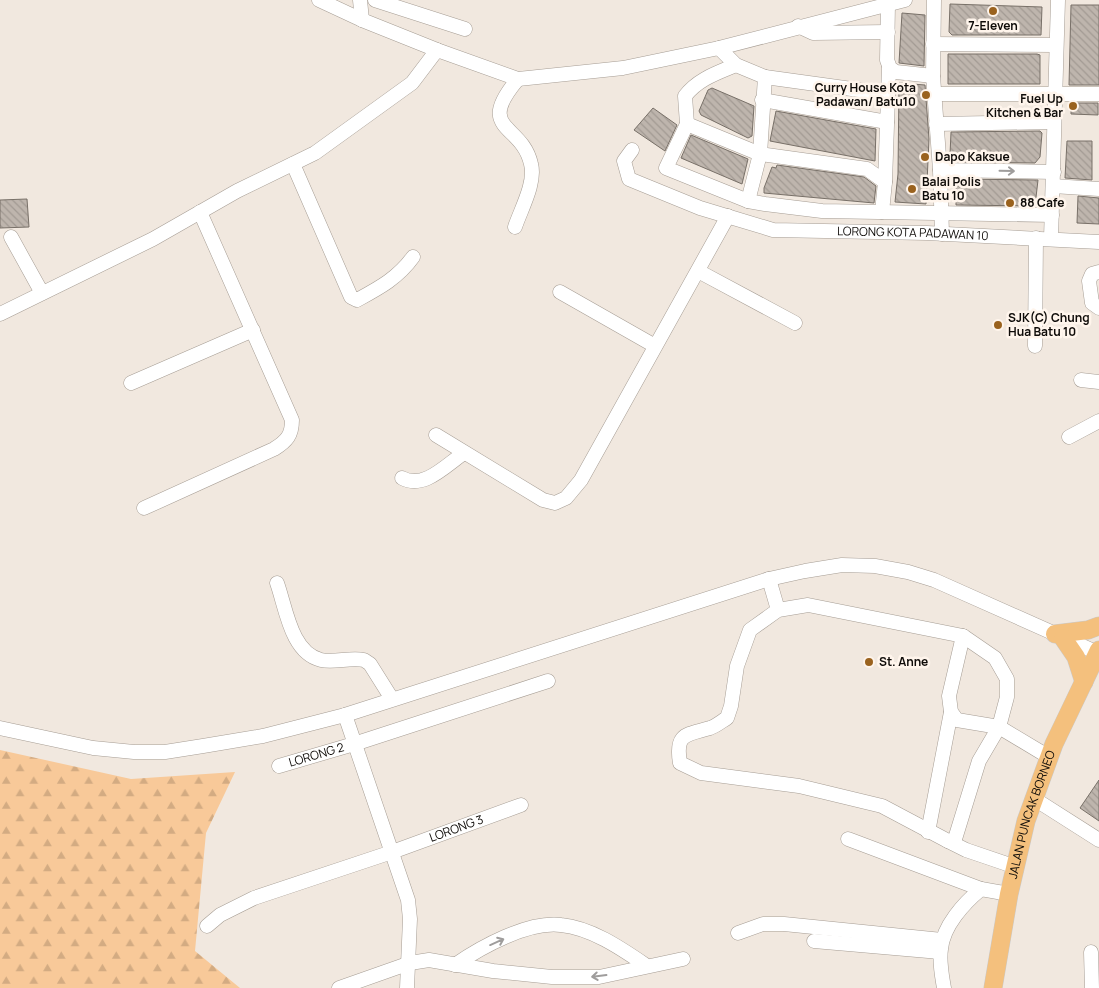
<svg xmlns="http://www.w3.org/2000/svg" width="1099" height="988" font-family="Manrope,sans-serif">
<defs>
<pattern id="forest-firs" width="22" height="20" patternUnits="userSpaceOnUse" patternTransform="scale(1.25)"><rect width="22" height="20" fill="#f8c999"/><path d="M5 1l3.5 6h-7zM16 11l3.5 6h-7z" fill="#d3ab82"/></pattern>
<pattern id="building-back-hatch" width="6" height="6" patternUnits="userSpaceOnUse" patternTransform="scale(1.25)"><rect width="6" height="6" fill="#beb5ad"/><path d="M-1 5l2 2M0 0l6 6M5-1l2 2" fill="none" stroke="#a29a93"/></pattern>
</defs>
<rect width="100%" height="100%" fill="#f1e8df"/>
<path fill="url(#forest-firs)" d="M0 750 131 779 235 772 206 833 195 951 240 988H0Z"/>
<g fill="url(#building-back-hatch)" stroke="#787068">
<path d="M950 4 1042 7 1041 35H952L949 32Z"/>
<path d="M1071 5H1099V85H1069Z"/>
<path d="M902 13 925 15 924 66 899 63Z"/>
<path d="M948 54H1037L1040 55V84H948Z"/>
<path d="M899 83 925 85 929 139 926 204 895 202 898 174Z"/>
<path d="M712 88 754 106 752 136 748 138 701 115 699 111 708 90Z"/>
<path d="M1071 103H1098V115L1071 114Z"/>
<path d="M653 108 677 125 665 151 634 130Z"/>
<path d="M776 111 876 129 875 161 770 141Z"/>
<path d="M1040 131 1042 133 1040 157 1035 163 958 162 950 155 951 132Z"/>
<path d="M691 135 748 159 742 184 681 158Z"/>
<path d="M1067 141H1092V180L1065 178Z"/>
<path d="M777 165 864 177 876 186 874 203 764 193V188L772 167 776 168Z"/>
<path d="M956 179 1038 180 1035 206 956 205Z"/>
<path d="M1078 196 1099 198V224L1077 223Z"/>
<path d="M27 199 29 227 0 228V200Z"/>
<path d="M1099 780V821L1080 808Z"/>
</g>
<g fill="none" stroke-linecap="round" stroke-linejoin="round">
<g stroke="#a69d94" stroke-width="15">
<g id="minor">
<path d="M319 0 362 20 437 50"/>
<path d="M360 0 362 20"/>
<path d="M375 0 465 29"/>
<path d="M934 0 933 76 940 170 942 234"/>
<path d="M888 4 887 60 890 68 896 72 933 76"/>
<path d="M798 26 813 33 888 32"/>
<path d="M933 44 1055 45"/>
<path d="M719 48 736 65 765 77 760 154 748 201"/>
<path d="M736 65C717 73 698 79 685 96L687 124 666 168 748 201 765 204 822 211 1052 215"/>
<path d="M765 77 888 94"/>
<path d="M934 94H1099"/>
<path d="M762 100 887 122"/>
<path d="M687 124 760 154 867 169 885 182 882 212"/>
<path d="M936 124 1054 122"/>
<path id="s1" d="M632 150 624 161 629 179 700 208 773 230 927 233 1099 242"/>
<path d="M293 164 351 297 357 300C379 288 398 278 413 257"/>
<path d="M940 170 1054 172"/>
<path d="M885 182 889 68"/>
<path d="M1053 186 1099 189"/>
<path d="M515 227C521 209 536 183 531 164 522 123 474 131 518 79"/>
<path d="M11 237 42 293"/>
<path d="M1051 239 1058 0"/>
<path d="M698 271 795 323"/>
<path d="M1099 272 1092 274 1089 281 1092 303 1099 308"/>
<path d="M560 292 655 346"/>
<path d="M0 314 153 239 237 191 315 153 412 83 437 50 518 79 528 78 623 68 719 48 905 0"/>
<path d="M1035 346 1036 238"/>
<path d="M1081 380 1099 382"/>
<path d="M131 383 253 330"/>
<path d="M436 435 543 500 555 503 566 498 581 480 728 216"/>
<path d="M1069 437 1099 421"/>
<path d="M402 478C424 490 446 465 464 453"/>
<path d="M144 508 274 449C287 441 292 435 292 420L200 212"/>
<path d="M769 579 778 610"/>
<path d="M277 583C286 608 291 653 321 660 335 663 350 657 364 660L370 664 392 699"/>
<path d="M808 605 963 636 995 658 1007 679V697L999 727 979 761 955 839 948 841 882 806 799 786 701 773 680 763C675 733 686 735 710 728 716 726 722 721 727 718L731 706 737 666 750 630 778 610Z"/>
<path d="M963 636 949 696 951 712 957 720 999 727 1049 757"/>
<path d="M345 715 408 900 410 919 407 988"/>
<path d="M0 728 93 748 134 752H165L203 746 263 736 345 715 769 579 805 571 842 565 875 566 908 572 934 580 1098 653"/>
<path id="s2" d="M279 766 354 744 548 681"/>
<path d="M1033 798 1099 840"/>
<path d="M928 832 951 712"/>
<path d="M848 839 981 889"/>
<path d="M948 841 966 850 1016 867"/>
<path id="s3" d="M207 926 220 915 254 898 392 852 521 805"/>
<path d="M738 933 763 924H784L942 940"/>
<path d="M814 941 940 952"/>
<path d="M1091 952 1092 988"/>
<path d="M455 965C481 947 528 921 561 925 592 928 622 949 647 966"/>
<path d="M339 988 410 963 429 960 493 971 552 977H599L683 959"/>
<path d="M944 988C942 976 939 962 941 949 943 926 964 903 981 889L1009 894"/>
</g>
</g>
<g stroke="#cac9c9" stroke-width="19">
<g id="major">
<path d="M1055 634 1088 630 1099 626"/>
<path d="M1063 638 1076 657 1084 682"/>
<path id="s4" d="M993 988 1009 894 1026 821 1054 744 1099 650"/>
</g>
</g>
<use href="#minor" stroke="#fff" stroke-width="14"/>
<use href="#major" stroke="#f4c07d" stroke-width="18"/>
</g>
<defs><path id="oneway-shaft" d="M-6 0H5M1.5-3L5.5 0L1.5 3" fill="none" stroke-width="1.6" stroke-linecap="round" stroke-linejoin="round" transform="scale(1.25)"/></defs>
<g stroke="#9f9d9c">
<use href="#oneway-shaft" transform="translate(1007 171) rotate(1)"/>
<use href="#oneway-shaft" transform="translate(497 942) rotate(-24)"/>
<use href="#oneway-shaft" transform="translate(599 976) rotate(173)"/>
</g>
<g fill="#9a621e" stroke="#fff5ec" stroke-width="2">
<circle cx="993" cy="11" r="5"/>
<circle cx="926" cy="95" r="5"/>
<circle cx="1073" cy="106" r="5"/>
<circle cx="925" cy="157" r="5"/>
<circle cx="912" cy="189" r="5"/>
<circle cx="1010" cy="203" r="5"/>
<circle cx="998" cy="325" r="5"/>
<circle cx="869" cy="662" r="5"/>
</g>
<g text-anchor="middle" stroke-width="5" stroke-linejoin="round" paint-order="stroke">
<g font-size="12" font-weight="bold" fill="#0e0b08" stroke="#fff5ec" text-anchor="start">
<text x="993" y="30" text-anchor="middle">7-Eleven</text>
<text x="916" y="92" text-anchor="end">Curry House Kota<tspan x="916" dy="14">Padawan/ Batu10</tspan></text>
<text x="1063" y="103" text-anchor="end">Fuel Up<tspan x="1063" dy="14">Kitchen &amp; Bar</tspan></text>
<text x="935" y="161">Dapo Kaksue</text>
<text x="922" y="186">Balai Polis<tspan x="922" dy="14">Batu 10</tspan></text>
<text x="1020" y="207">88 Cafe</text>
<text x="1008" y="322">SJK(C) Chung<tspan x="1008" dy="14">Hua Batu 10</tspan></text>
<text x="879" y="666">St. Anne</text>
</g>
<g font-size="12" fill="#0e0b08" stroke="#fff5ec">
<text dy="4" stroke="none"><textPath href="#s1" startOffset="325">LORONG KOTA PADAWAN 10</textPath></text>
<text dy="4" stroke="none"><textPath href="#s2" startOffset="39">LORONG 2</textPath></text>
<text dy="4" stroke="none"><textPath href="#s4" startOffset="178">JALAN PUNCAK BORNEO</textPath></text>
<text dy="4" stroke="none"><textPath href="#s3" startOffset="269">LORONG 3</textPath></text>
</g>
</g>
</svg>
